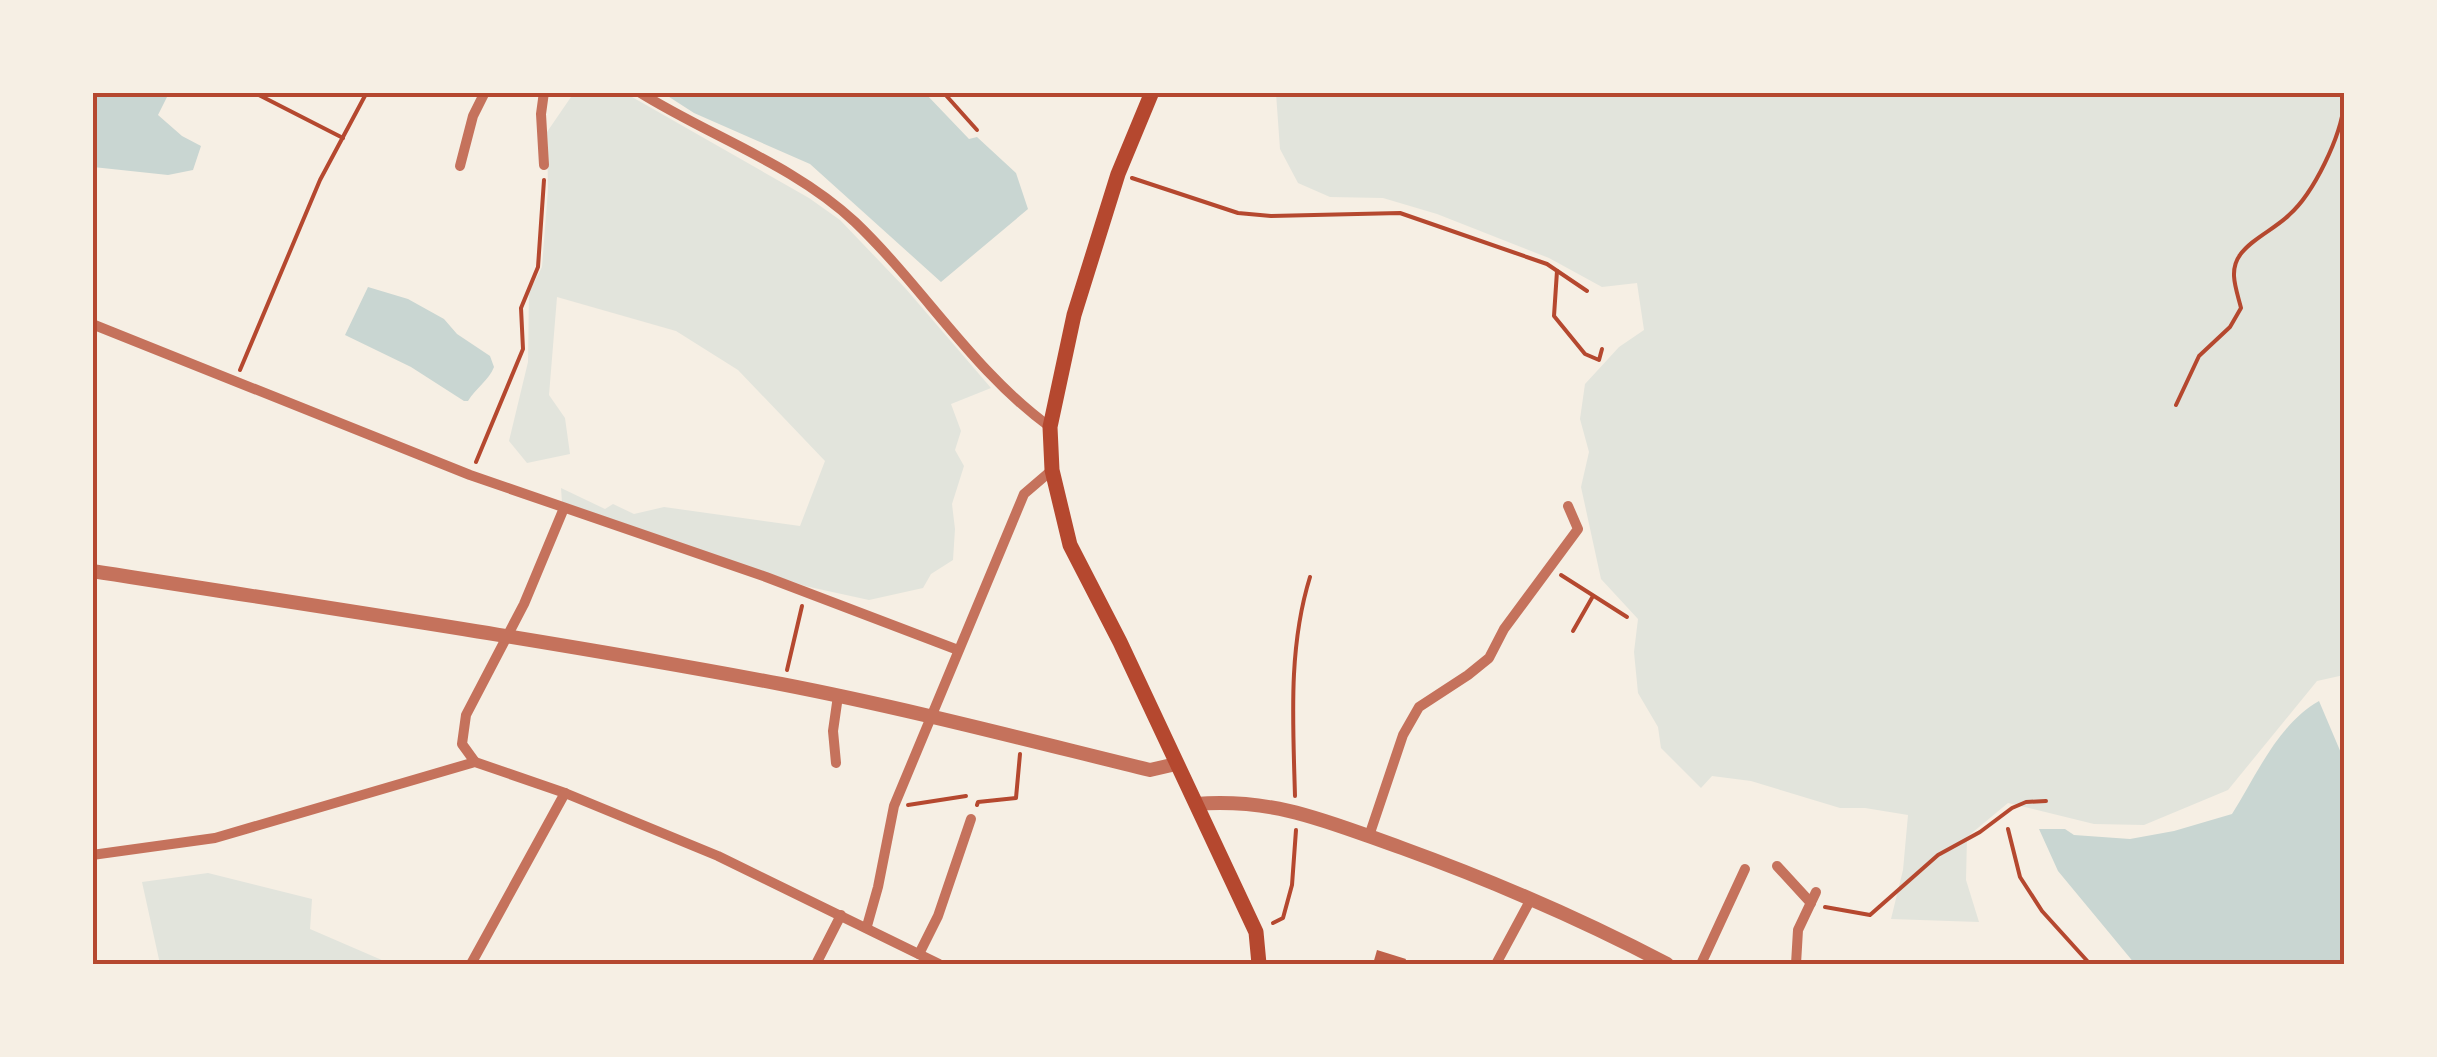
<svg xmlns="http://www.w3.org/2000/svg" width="2437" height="1057" font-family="Manrope,sans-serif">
<rect width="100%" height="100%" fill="#f6efe4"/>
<g fill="#e2e4dc">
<path d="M578 93H625L809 198 840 220 906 289 991 388 951 404 961 431 955 450 964 466 952 504 955 529 953 560 931 574 923 588 869 600 805 586 562 502 561 488 605 509 613 504 634 514 664 507 800 526 825 461 738 370 676 331 557 297 549 395 565 418 570 454 527 463 509 441 528 362 529 292 542 267 548 190 547 132 571 97Z"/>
<path d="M1276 93H2344V675L2317 681 2228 790 2144 825 2094 824 2008 803 1967 837 1966 880 1979 922 1891 919 1903 870 1908 815 1865 808H1840L1751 781 1712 776 1701 788 1661 748 1658 727 1638 693 1634 652 1638 619 1601 579 1581 487 1589 452 1580 419 1585 384 1619 347 1644 330 1637 283 1602 287 1549 258 1437 214 1383 198 1330 197 1298 183 1280 149Z"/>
<path d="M208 873 312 899 310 929 391 964H160L142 882Z"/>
</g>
<g fill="#c9d6d2">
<path d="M93 92 169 93 158 115 182 136 201 146 193 170 168 175 93 167Z"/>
<path d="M663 93H925L969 139 977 137 1016 173 1028 209 941 282 810 164 694 113Z"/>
<path d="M368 287 408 299 444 319 457 334 490 356 494 367C489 380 476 388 468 401H464L411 367 345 335Z"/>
<path d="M2319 701 2344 760V964H2135L2058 871 2039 829H2065L2074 835 2130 839 2174 831 2232 814C2256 776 2278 724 2319 701Z"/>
</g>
<path fill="#bf614a" d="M1377 950 1406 959 1404 964H1373Z"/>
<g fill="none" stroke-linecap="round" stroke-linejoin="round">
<g stroke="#b5482f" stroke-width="4">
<path d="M253 92 343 138"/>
<path d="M943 92 977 130"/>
<path d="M1132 178 1238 213 1271 216 1400 213 1547 264 1587 291"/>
<path d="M1557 271 1554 316 1585 354 1599 360 1602 349"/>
<path d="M240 370 320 180 367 92"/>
<path d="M2176 405 2199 356 2230 327 2241 308C2237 291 2228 271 2240 255 2251 239 2275 229 2289 215 2314 193 2341 136 2344 104"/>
<path d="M476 462 523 349 521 308 538 267 544 180"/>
<path d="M1561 575 1627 617"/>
<path d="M1573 631 1593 596"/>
<path d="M787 670 802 606"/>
<path d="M1295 796C1293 722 1288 648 1310 577"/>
<path d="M908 805 966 796"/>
<path d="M977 805 978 802 1016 798 1020 754"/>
<path d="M2008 829 2020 877 2042 911 2090 964"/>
<path d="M1825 907 1870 915 1938 855 1980 832 2012 808 2026 802 2046 801"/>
<path d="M1273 923 1283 918 1292 885 1296 830"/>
</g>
<g stroke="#c5725c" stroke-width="10">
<path d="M639 92C711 137 793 164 855 222 923 287 974 372 1050 427"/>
<path d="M544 165 541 114 544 92"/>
<path d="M460 166 473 116 485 92"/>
<path d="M92 324 470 475 766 577 958 650"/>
<path d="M475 762 462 744 466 715 524 604 564 508"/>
<path d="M836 763 833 731 838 696"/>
<path d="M1369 836 1403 735 1419 707 1468 675 1489 658 1504 629 1578 529 1568 506"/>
<path d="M92 855 215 838 475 762 565 793 718 856 939 964"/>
<path d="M1777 866 1811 903"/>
<path d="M867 926 878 887 894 806 1024 494 1052 470"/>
<path d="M919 954 938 916 971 819"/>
<path d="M471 964 565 793"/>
<path d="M816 964 841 915"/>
<path d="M1496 964 1531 899"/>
<path d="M1701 964 1745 869"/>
<path d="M1796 964 1798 930 1816 892"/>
</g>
<g stroke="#c5725c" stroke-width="14">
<path d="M92 571C322 607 552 641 781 684 905 708 1027 740 1150 770L1176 764"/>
<path d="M1196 804C1277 798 1328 822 1402 848 1493 881 1581 919 1667 964"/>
</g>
<path stroke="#b5482f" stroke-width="15" d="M1152 92 1118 174 1074 315 1050 427 1052 470 1070 545 1120 642 1256 932 1259 964"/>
</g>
<rect width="2437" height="1057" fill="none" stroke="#f6efe4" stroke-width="190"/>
<rect x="95" y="95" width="2247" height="867" fill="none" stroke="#b5482f" stroke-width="4"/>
</svg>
